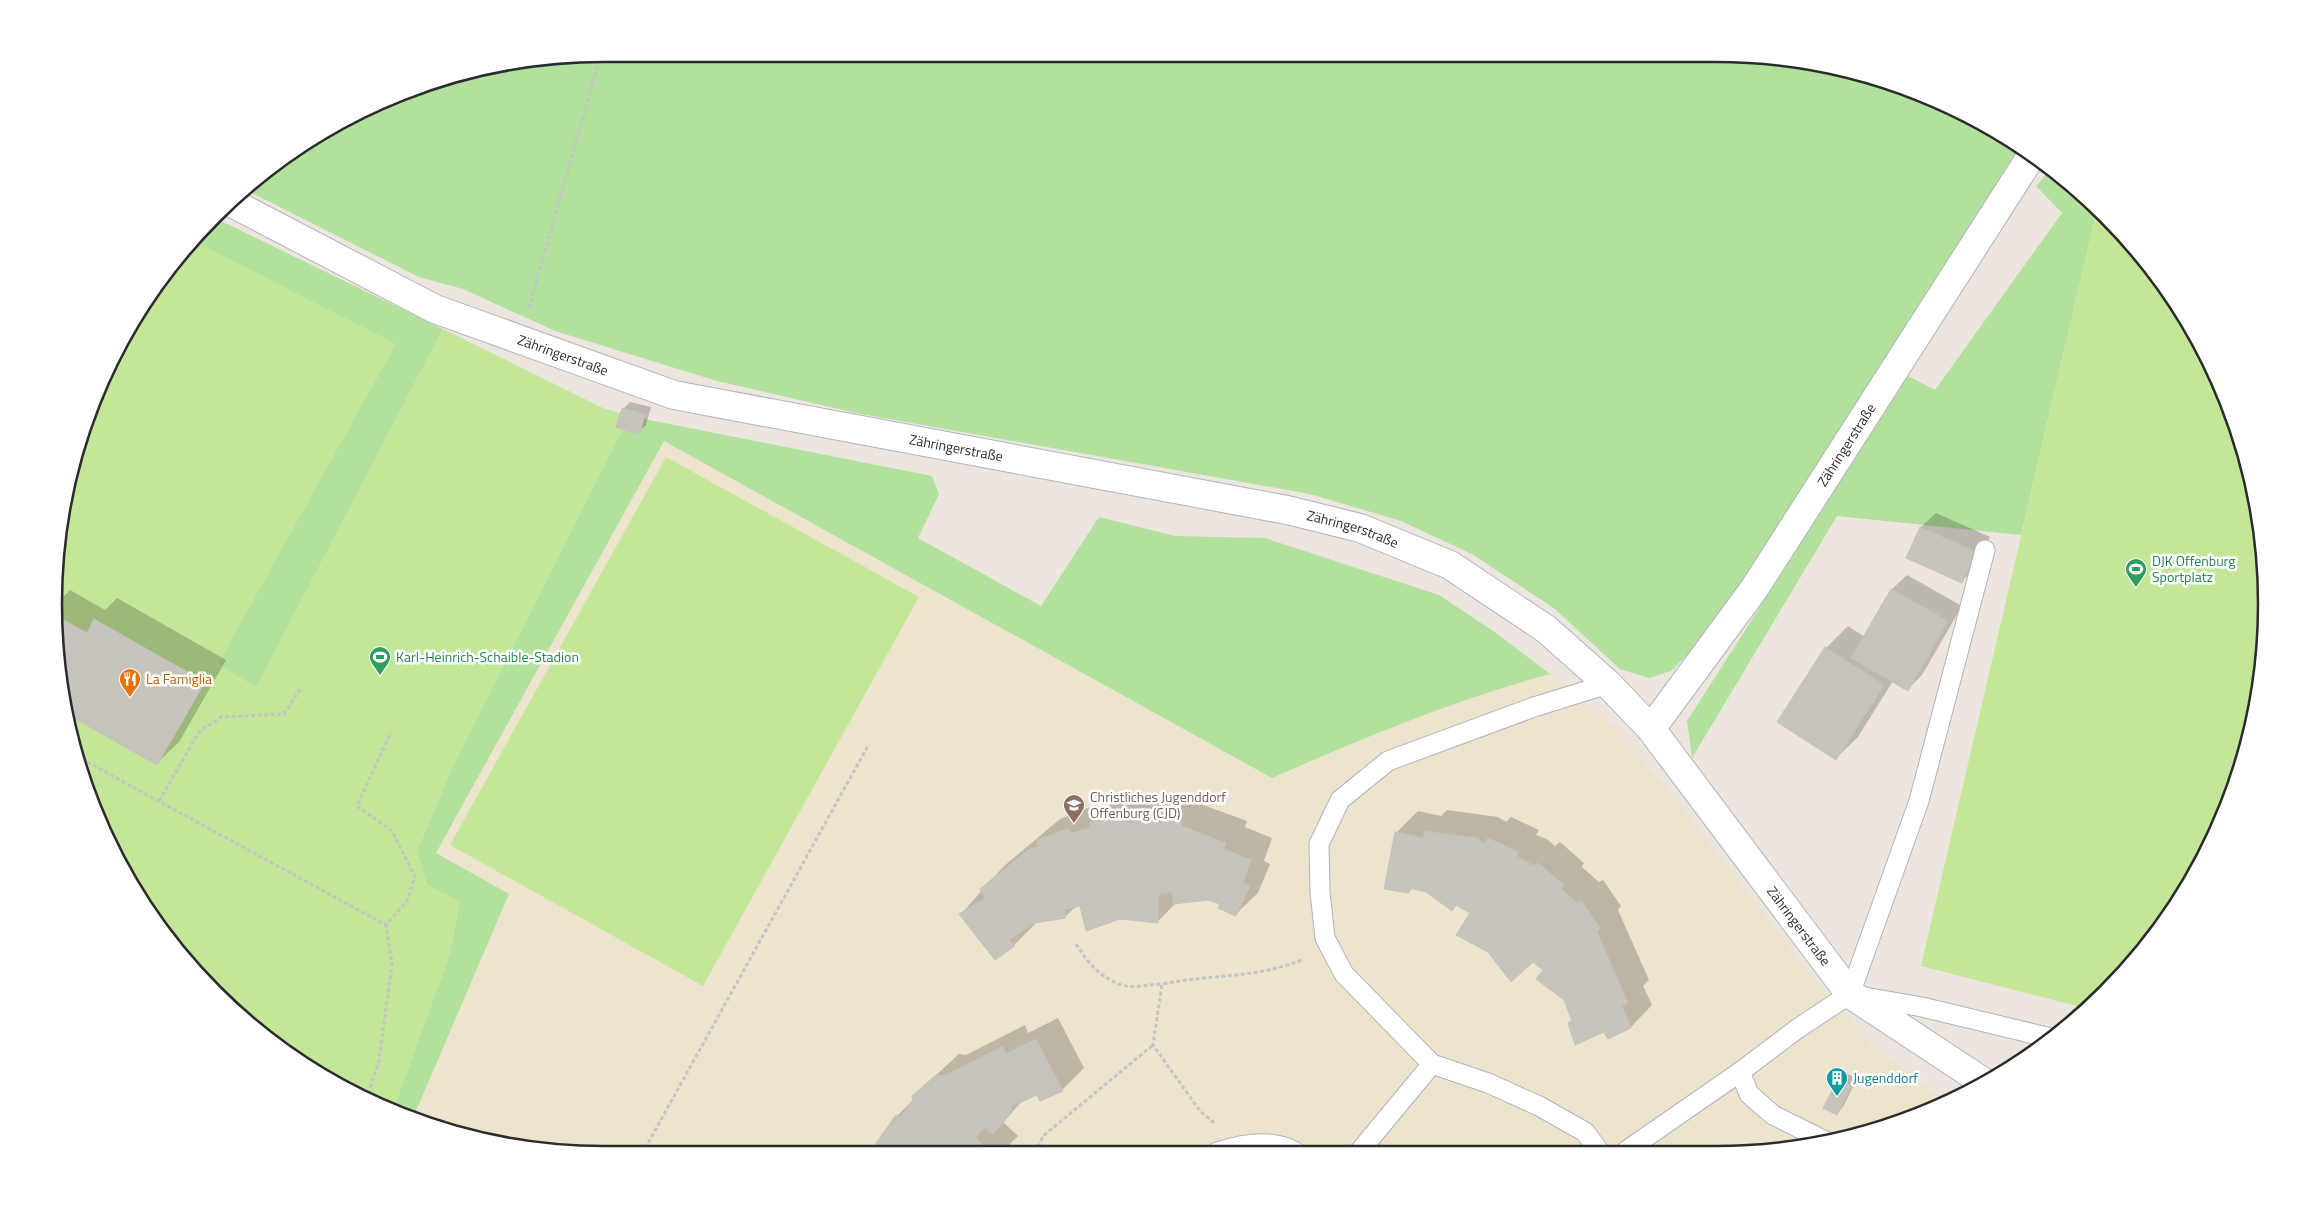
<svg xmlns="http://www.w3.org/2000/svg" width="2321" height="1209" font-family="'Titillium Web',sans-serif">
<rect width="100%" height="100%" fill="#ece6de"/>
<path fill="#ede4ce" d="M664 441 1272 778 1381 730 1491 690 1550 674 1613 727 1672 794 1807 970 1871 1045 1947 1102 1927 1113 1789 1150 569 1154 462 1137 413 1118 509 895 436 853Z"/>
<g fill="#b2e09d">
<path d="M605 54 1752 55 1859 73 1960 111 2023 150 1748 576 1693 649 1671 671 1649 678 1620 669 1555 609 1472 554 1401 521 1310 494 856 413 717 381 555 331 463 289 419 277 246 190 269 168 329 127 427 83 497 64Z"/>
<path d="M2052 168 2097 210 2021 535 1837 516 1692 758 1687 721 1908 376 1935 390 2062 213 2036 186Z"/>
<path d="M215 218 443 329 256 688 218 664 72 462 96 393 146 299 191 241Z"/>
<path d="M629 416 932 476 939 494 918 538 1041 606 1099 517 1175 536 1265 538 1439 595 1496 633 1550 674C1454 700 1363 738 1272 778L664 441 436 853 509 894 413 1118 393 1110 449 956 460 902 427 885 417 851 452 768Z"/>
</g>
<g fill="#c3e699">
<path d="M2097 210 2131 242 2194 329 2238 428 2263 533 2266 641 2248 747 2210 848 2130 968 2085 1008 1921 966Z"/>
<path d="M192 240 396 344 218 664 256 688 443 329 603 408 629 416 452 768 417 851 427 885 460 902 449 956 393 1110 361 1098 269 1042 215 994 147 911 110 848 72 747 55 641V568L72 462 96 393 146 299Z"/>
<path d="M666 457 919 597 703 986 450 845Z"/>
</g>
<g fill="#0003">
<path d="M630 402 651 407 646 425 639 432 623 409Z"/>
<path d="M1936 513 1990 537 1976 567 1962 581 1908 557 1921 527Z"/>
<path d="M1907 575 1962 606 1922 675 1908 689 1893 681 1858 737 1836 758 1779 722 1826 648 1848 626 1865 637 1892 589Z"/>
<path d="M70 590 105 610 117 598 226 660 179 742 157 763 67 712 55 641V605Z"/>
<path d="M1170 795 1202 801 1203 805 1247 821 1245 827 1272 838 1264 861 1270 864 1258 893 1236 914 1222 903 1209 899 1177 902 1158 921 1081 905 1076 906 1065 917 1034 922 1035 924 1014 945 961 914 1003 867 1060 819 1090 807 1092 813 1105 809 1113 801 1146 798 1147 802 1165 800Z"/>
<path d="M1447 810 1498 817 1506 822 1511 817 1539 830 1536 835 1547 839 1555 846 1560 842 1584 863 1582 867 1599 882 1603 880 1621 906 1618 910 1649 980 1643 986 1652 1005 1631 1027 1609 1037 1605 1030 1569 1024 1573 1020 1565 999 1545 970 1533 961 1489 951 1471 913 1457 904 1452 910 1426 890 1413 887 1409 892 1396 833 1418 811 1441 816Z"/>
<path d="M1058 1018 1084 1068 1062 1090 1038 1093 1024 1099 1003 1122 1018 1136 1001 1153H878L897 1116 914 1099 913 1096 959 1054 966 1055 1025 1025 1028 1033Z"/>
<path d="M1846 1073 1857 1079 1843 1107 1836 1114 1839 1080Z"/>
</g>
<g fill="#c7c3bd" stroke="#c7c2b7">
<path d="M622 408 645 414 640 434 616 427Z"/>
<path d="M1920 527 1976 552 1962 583 1906 558Z"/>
<path d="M1891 589 1948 621 1908 691 1851 658Z"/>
<path d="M55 615 87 633 94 619 205 682 157 765 67 714 55 641Z"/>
<path d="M1825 647 1884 685 1836 760 1777 722Z"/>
<path d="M1147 816 1181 822 1182 826 1226 843 1224 849 1251 860 1243 883 1250 886 1236 916 1218 908 1220 904 1209 900 1173 904 1172 892 1159 894 1158 923 1120 919 1086 931 1080 906 1064 910 1066 918 1034 923 1009 940 1015 946 995 960 959 914 985 898 980 889 1029 849 1038 847 1037 840 1069 828 1071 833 1090 828V822L1125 819 1126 823 1146 821Z"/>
<path d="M1424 831 1476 838 1484 843 1488 838 1519 852 1516 856 1525 860 1533 866 1538 863 1564 885 1561 889 1576 902 1581 900 1600 928 1597 932 1628 1003 1622 1006 1631 1028 1608 1039 1604 1032 1575 1045 1568 1023 1572 1021 1564 1000 1536 979 1543 970 1533 962 1511 982 1488 952 1456 935 1470 913 1456 905 1452 911 1426 892 1409 888V893L1384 889 1395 832 1424 838Z"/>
<path d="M1036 1039 1063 1091 1040 1101 1037 1095 1010 1107 1013 1111 993 1134 983 1128 976 1138 991 1153H876L880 1147 876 1143 896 1115 900 1117 913 1101 912 1096 936 1075 944 1076 1003 1046 1006 1054Z"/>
<path d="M1838 1079 1851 1086 1837 1115 1823 1108Z"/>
</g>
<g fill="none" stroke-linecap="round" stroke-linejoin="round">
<g stroke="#b1b3be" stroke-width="21">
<g id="lane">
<path d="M1859 996 1922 1007 2051 1038"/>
<path d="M1740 1072 1749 1094 1773 1115 1825 1141"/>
<path d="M1599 1151 1585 1132 1539 1106 1488 1083 1432 1064 1344 974 1325 938 1320 892 1319 844 1340 800 1388 761 1534 707 1608 684"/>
<path d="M1626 1151 1740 1072 1797 1029 1850 994 1919 801 1985 550"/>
<path d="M1217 1152C1241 1144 1272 1138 1296 1152"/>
<path d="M1359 1152 1432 1064"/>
</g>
</g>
<g stroke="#b1b3be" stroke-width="30">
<g id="street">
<path id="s1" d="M232 203 435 309 674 395 1287 510 1360 528 1450 565 1546 629 1608 684 1651 729 1850 994 1985 1083"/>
<path id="s2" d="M1651 729 1754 589 2032 155"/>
</g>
</g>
<g stroke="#c4c4c4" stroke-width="3" stroke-dasharray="4 2.5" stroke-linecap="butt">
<path d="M529 308 601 54"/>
<path d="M76 756 386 925 407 901 415 877 392 831 357 806 391 732"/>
<path d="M159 801 199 732 221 717 284 714 301 688"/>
<path d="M1076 944C1088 963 1103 981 1126 986 1137 988 1151 984 1162 984"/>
<path d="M366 1100 379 1061 392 964 386 925"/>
<path d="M1214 1123 1200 1111 1153 1045 1162 984C1212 974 1256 979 1304 959"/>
<path d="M1036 1153 1043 1136 1153 1045"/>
<path d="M642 1154 869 744"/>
</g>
<use href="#lane" stroke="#fff" stroke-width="19"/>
<use href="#street" stroke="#fff" stroke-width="28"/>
</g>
<defs>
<g id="stadium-pin" transform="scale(1.125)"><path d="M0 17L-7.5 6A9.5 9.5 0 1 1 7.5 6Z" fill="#2e9e5b" stroke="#fff"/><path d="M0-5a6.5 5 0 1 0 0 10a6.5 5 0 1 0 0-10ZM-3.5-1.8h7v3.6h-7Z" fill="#fff"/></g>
<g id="restaurant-pin" transform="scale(1.125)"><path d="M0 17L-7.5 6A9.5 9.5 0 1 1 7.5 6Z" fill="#e8710a" stroke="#fff"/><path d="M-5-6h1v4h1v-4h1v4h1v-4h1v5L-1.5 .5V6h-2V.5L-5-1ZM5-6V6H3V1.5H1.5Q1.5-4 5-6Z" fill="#fff"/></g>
<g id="university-pin" transform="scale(1.125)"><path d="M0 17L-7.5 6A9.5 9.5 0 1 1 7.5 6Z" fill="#8d6e63" stroke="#fff"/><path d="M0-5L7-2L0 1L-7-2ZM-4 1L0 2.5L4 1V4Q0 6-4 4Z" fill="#fff"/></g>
<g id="building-pin" transform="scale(1.125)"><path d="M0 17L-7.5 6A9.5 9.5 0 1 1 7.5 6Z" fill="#0f9aa8" stroke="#fff"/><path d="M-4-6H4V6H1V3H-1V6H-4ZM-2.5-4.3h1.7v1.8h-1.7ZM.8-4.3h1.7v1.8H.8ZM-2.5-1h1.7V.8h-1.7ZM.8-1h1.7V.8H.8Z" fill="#fff"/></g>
</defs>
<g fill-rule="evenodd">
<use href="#stadium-pin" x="2136" y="569"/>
<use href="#stadium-pin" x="380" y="657"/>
<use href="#restaurant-pin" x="130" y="679"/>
<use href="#university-pin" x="1074" y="805"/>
<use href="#building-pin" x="1837" y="1078"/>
</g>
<g text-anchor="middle" stroke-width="5" stroke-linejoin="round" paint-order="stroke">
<g font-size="14" fill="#2b2b2b" stroke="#fff">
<text dy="5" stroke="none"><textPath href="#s1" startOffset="365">Zähringerstraße</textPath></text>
<text dy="5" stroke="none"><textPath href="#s2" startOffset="345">Zähringerstraße</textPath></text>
<text dy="5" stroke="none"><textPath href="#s1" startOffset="770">Zähringerstraße</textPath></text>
<text dy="5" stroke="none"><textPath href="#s1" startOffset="1175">Zähringerstraße</textPath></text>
<text dy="5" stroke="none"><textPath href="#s1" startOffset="1786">Zähringerstraße</textPath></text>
</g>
<g font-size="14" fill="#27864d" stroke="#fff" text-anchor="start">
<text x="2152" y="566">DJK Offenburg<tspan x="2152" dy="16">Sportplatz</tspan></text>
<text x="396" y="662">Karl-Heinrich-Schaible-Stadion</text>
</g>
<g font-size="14" fill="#c56008" stroke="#fff" text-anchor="start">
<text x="146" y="684">La Famiglia</text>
</g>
<g font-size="14" fill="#785e54" stroke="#fff" text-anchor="start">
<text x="1090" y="802">Christliches Jugenddorf<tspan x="1090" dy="16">Offenburg (CJD)</tspan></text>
</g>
<g font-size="14" fill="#0d838f" stroke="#fff" text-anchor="start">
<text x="1853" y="1083">Jugenddorf</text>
</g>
</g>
<path d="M0 0H2321V1209H0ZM604 62H1716A542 542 0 0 1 2258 604V604A542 542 0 0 1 1716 1146H604A542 542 0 0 1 62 604V604A542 542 0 0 1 604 62Z" fill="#fff" fill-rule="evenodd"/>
<path fill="none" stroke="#2b2b2b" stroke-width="2.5" d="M604 62H1716A542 542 0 0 1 2258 604V604A542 542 0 0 1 1716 1146H604A542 542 0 0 1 62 604V604A542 542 0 0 1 604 62Z"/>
</svg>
